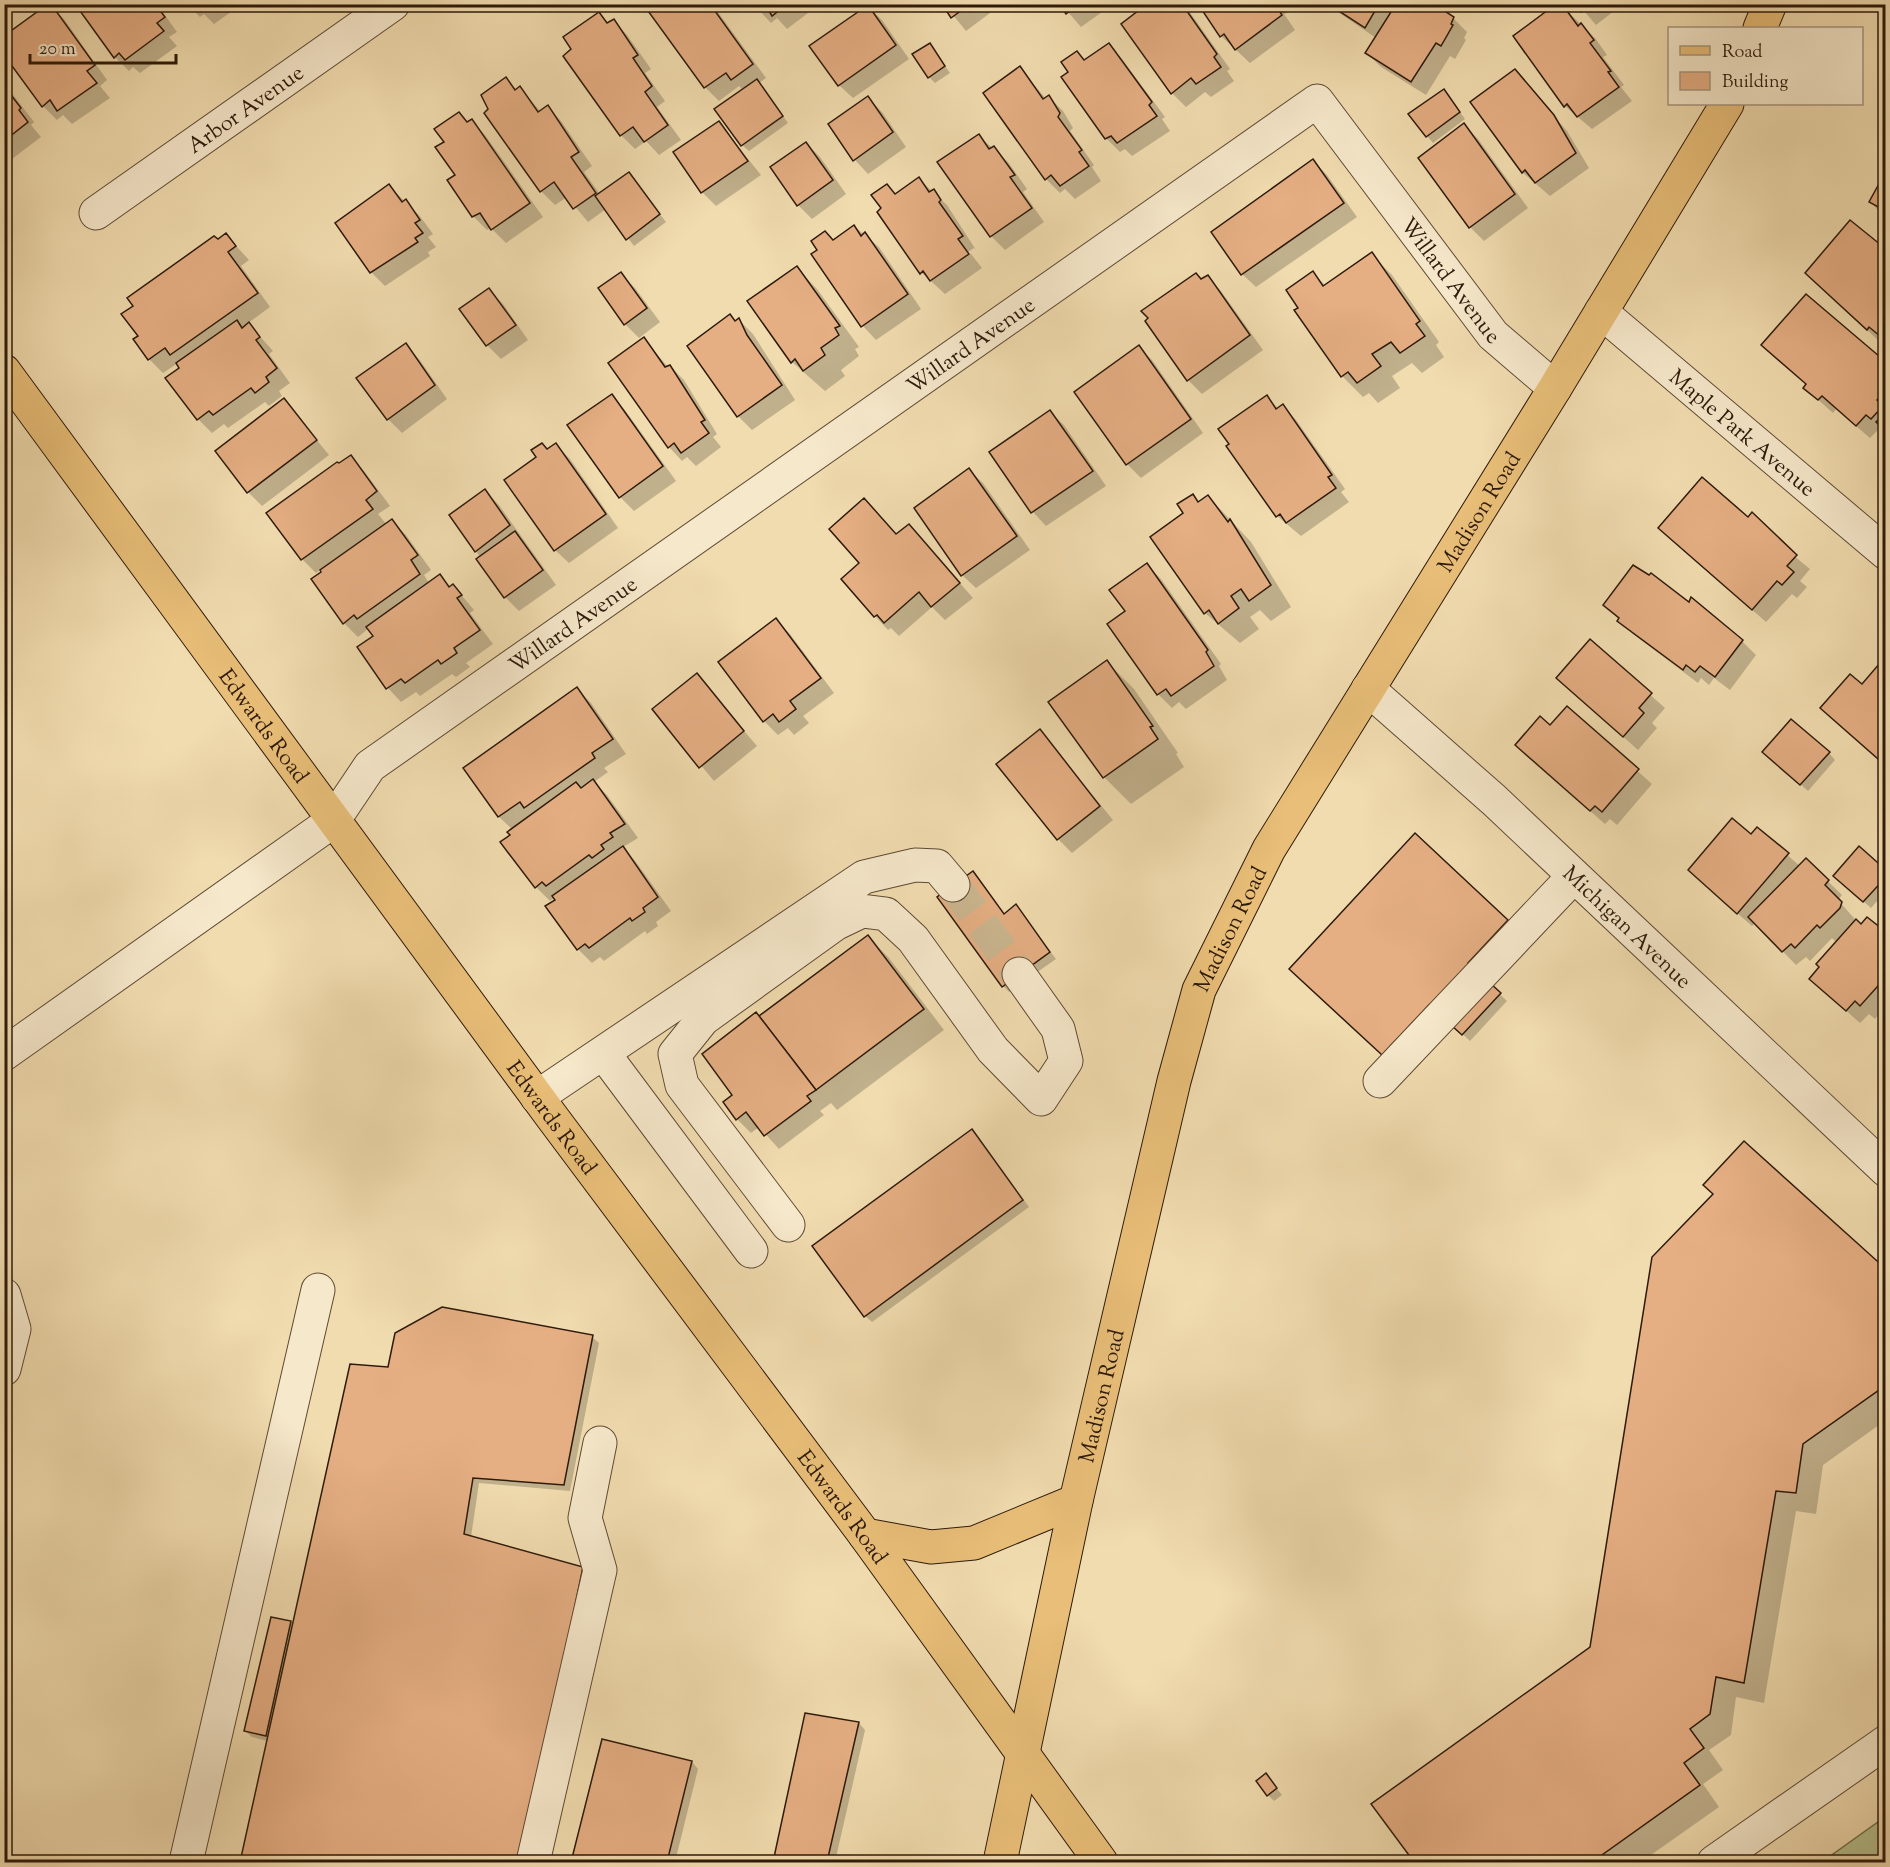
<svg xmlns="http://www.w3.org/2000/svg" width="1890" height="1867" font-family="'Sorts Mill Goudy',serif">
<rect width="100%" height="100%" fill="#f1dcaf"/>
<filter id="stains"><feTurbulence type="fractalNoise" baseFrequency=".00333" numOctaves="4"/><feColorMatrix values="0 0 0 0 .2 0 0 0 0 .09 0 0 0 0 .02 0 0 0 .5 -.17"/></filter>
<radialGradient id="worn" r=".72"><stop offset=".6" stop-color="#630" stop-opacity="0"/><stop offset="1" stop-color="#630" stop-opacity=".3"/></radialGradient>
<path fill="#b6c18d" stroke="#726e4c" stroke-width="1.5" d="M1885 1817V1862H1822Z"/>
<g fill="#0003">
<path d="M77 4H157L177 32 169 37 177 46 140 73 133 67 129 71 115 57Z"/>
<path d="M187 4H242L214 24 204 14 200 17Z"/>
<path d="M645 4H712L766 78 759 83 788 123 749 151 742 145 743 90 739 86 719 101 705 87Z"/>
<path d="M753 4H801L808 13 787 29 777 18 771 23Z"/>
<path d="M944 4H984L990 13 966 31Z"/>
<path d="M1061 4H1097L1102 12 1081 27Z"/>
<path d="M1149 4H1184L1230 69 1227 71 1234 81 1211 97 1205 92 1186 107 1172 93Z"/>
<path d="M1200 4H1282L1287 13 1284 14 1295 30 1250 63 1221 36Z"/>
<path d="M1326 4H1431L1453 18 1467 32 1464 38 1466 40 1455 59 1450 56 1426 95 1381 67 1367 53 1376 38Z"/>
<path d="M1560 4 1595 38 1607 55 1603 57 1624 85 1621 87 1632 101 1592 129 1565 106Z"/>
<path d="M1578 4H1623L1596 25Z"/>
<path d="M50 5 64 19 107 80 100 86 110 98 72 124 63 115 57 120 43 106Z"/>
<path d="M868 7 882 20 909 59 853 98 839 85Z"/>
<path d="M599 14 609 24 614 21 627 35 651 69 645 73 665 101 657 107 681 140 659 155 646 141 635 149 621 135Z"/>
<path d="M930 45 950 73 935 83 929 77Z"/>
<path d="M1109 45 1122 59 1165 117 1162 119 1170 131 1132 156 1125 149 1120 152 1106 138 1085 61Z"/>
<path d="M1020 68 1046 99 1049 97 1063 111 1073 128 1070 131 1094 165 1092 167 1101 181 1075 199 1065 189 1060 193 1046 179Z"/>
<path d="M1515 71 1567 131 1589 168 1550 196 1523 173 1472 102Z"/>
<path d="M505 79 517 90 520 88 541 112 548 107 561 121 592 166 584 172 600 194 629 174 666 222 634 246 606 209 588 222 567 197 555 205 541 191Z"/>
<path d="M4 83 34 122 31 125 41 137 4 165Z"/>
<path d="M1444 91 1465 119 1433 143 1427 136Z"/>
<path d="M868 98 882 112 906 147 868 174 855 160Z"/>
<path d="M459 114 468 123 471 121 485 135 543 217 506 243 491 228 487 230 473 216 457 175 446 143Z"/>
<path d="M719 123 761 175 716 206 702 192Z"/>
<path d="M1464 125 1478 139 1528 208 1484 241 1470 227Z"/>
<path d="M979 136 1008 162 1027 189 1023 192 1044 222 1005 250 991 236 939 162Z"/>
<path d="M806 143 820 157 846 194 812 219 798 205Z"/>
<path d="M1313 161 1327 175 1357 217 1256 287 1242 274Z"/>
<path d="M1886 175V220L1871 202Z"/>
<path d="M919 179 947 205 976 250 974 248 929 279 931 281 971 254 982 268 945 294 922 273 879 212Z"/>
<path d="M389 186 419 215 433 234 428 237 436 247 428 252 430 256 385 286 371 272 337 223Z"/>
<path d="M854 226 879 247 921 309 876 340 863 326 813 255Z"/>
<path d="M226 235 249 260 241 266 270 307 248 323 273 351 269 354 290 383 279 391 282 396 269 406 265 402 228 428 224 424 212 433 198 419 178 363 163 373 149 359 140 336 218 241Z"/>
<path d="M1886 252V341L1881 343 1821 286Z"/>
<path d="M1371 254 1392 275 1439 342 1436 345 1444 357 1422 373 1412 363 1392 376 1400 388 1378 403 1369 393 1363 397 1342 376 1296 310 1300 308 1313 273 1326 286Z"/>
<path d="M797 268 817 289 859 347 855 349 859 356 841 370 845 376 825 391 792 362Z"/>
<path d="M621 274 635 288 660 322 639 338 625 324Z"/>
<path d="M1208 277 1221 291 1263 350 1202 394 1188 380 1202 281Z"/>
<path d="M489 290 503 304 528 340 501 359 487 345 461 309Z"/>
<path d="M730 316 736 322 739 320 753 334 795 400 752 430 738 416Z"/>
<path d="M644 339 668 367 670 366 684 380 717 434 713 437 721 447 696 466 687 457 682 461 669 447Z"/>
<path d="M405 345 419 359 447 399 402 433 388 419Z"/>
<path d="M1138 347 1152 360 1203 433 1141 478 1127 464Z"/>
<path d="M1886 364V431L1881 427 1870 438 1836 409 1833 413 1805 388Z"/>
<path d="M611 396 625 410 676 481 634 511 620 497 569 425Z"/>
<path d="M1266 397 1279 409 1283 406 1296 420 1345 489 1341 492 1349 502 1301 536 1277 516 1228 447Z"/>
<path d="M284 400 329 455 262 506 248 492Z"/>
<path d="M1050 412 1064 425 1106 486 1046 526 1033 512 991 453Z"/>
<path d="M556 445 570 459 618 528 569 563 555 550 548 451Z"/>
<path d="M351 457 364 471 390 506 378 514 387 525 392 521 406 535 431 570 424 575 429 583 440 576 451 587 453 585 474 610 470 613 493 644 466 663 470 667 456 677 452 674 420 696 416 692 401 702 388 688 359 648 375 636 369 628 358 637 344 623 321 569 316 573 302 559 268 513Z"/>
<path d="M969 470 983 483 1030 550 976 588 962 575Z"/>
<path d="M485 491 499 505 556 585 519 611 505 597 476 551Z"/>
<path d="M1192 496 1199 503 1208 496 1251 542 1291 607 1271 621 1260 610 1250 617 1259 629 1240 643 1205 613 1152 537 1185 513Z"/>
<path d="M1749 519 1810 569 1800 581 1807 587 1797 598 1792 594 1766 622 1674 541Z"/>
<path d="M897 536 922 540 973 598 945 620 932 607 899 636 891 628 888 630 875 616 861 564Z"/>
<path d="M1147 565 1161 579 1221 664 1219 666 1227 680 1186 709 1179 702 1172 708 1158 694 1127 612Z"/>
<path d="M1605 605 1742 641 1756 655 1730 690 1714 678 1709 685 1701 678 1698 683 1633 634Z"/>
<path d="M776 620 790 634 834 693 803 716 809 723 794 735 788 728 778 735 764 721Z"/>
<path d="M1590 641 1665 708 1652 723 1657 728 1638 750 1558 678Z"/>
<path d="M1107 662 1134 689 1178 753 1176 754 1184 767 1131 804 1104 777Z"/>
<path d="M696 675 757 746 714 781 654 709Z"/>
<path d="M577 689 591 703 626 754 604 768 608 772 594 782 607 795 638 838 623 847 636 862 671 911 656 922 658 926 647 934 645 931 604 961 600 957 592 963 578 949 547 906 557 900 555 897 550 901 536 887 512 835 513 830 499 817Z"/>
<path d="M1567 708 1652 784 1617 825 1610 819 1605 824 1531 759 1550 727Z"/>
<path d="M1040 731 1113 820 1072 853 1058 839Z"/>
<path d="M1829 753 1835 760 1808 791 1771 758Z"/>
<path d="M1757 829 1800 866 1806 860 1842 895 1838 900 1861 926 1867 919 1886 934V1006L1875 1019 1869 1014 1860 1023 1825 992 1837 943 1832 938 1810 961 1806 957 1796 965 1755 923 1752 926 1704 884Z"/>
<path d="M1415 835 1514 927 1474 970 1507 1001 1470 1041 1437 1010 1389 1061Z"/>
<path d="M1886 872V891L1871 908 1841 882Z"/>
<path d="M1016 906 1056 959 1009 992 1003 986 1005 915Z"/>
<path d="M868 937 889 958 944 1030 837 1110 831 1103 820 1111 824 1115 779 1149 759 1127 751 1133 737 1119 734 1096Z"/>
<path d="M978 1138 1029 1207 872 1322 865 1316Z"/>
<path d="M1886 1271V1420L1823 1465 1816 1514 1796 1511 1764 1703 1736 1697 1731 1735 1709 1750 1723 1770 1703 1784 1719 1807 1641 1862H1415L1374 1805 1591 1648Z"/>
<path d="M592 1337 599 1343 570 1491 479 1483 471 1537 582 1568 589 1575 530 1862H241L267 1741 252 1737 245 1731 272 1618 293 1622 351 1365 389 1369Z"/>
<path d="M806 1715 859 1723 865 1730 835 1862H774Z"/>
<path d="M604 1741 692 1762 698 1769 675 1862H573Z"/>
<path d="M1266 1775 1282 1795 1274 1801 1268 1795Z"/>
</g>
<g fill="#e5ae83" stroke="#2d1a0b" stroke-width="1.5">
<path d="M48 4H51L95 65 87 71 97 83 57 111 50 100 42 107 4 55V36Z"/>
<path d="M75 4H155L165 17 157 23 164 31 125 60 119 53 114 58Z"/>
<path d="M194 4H209L199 11Z"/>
<path d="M643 4H710L753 64 731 80 726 73 704 88Z"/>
<path d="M752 4H763L756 10Z"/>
<path d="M765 4H787L772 16Z"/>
<path d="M942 4H970L951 18Z"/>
<path d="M1059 4H1079L1066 14Z"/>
<path d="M1147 4H1182L1217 54 1214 57 1221 67 1196 84 1191 78 1171 94 1121 24Z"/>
<path d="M1198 4H1275L1282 15 1235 50 1224 34 1220 37Z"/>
<path d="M1328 4H1379L1365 28Z"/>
<path d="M1396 4H1434L1454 17 1451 24 1453 25 1441 46 1436 43 1411 82 1365 53Z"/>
<path d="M1556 4H1562L1578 26 1581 23 1594 40 1590 43 1611 71 1608 72 1619 87 1577 117 1567 104 1564 107 1513 36Z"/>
<path d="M1576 4H1591L1581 12Z"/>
<path d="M868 5 896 45 838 86 809 46Z"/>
<path d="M599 12 607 23 614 19 638 55 633 58 652 86 645 92 668 125 644 142 633 127 620 136 563 56 571 49 563 37Z"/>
<path d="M930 43 945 66 928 78 912 54Z"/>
<path d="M1109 43 1152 102 1149 105 1157 116 1117 143 1111 136 1105 139 1061 77 1068 72 1061 62 1077 51 1084 60Z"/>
<path d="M1020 66 1043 99 1049 95 1060 113 1058 117 1082 150 1079 152 1089 166 1060 186 1051 175 1045 180 983 93Z"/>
<path d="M1515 69 1554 115 1576 153 1535 183 1525 170 1522 173 1470 102Z"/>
<path d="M506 77 515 90 520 86 538 112 548 105 579 152 571 157 596 193 573 209 554 182 540 192 484 113 488 109 481 95Z"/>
<path d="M757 79 783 116 741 146 714 109Z"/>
<path d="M4 86 21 108 19 110 28 122 4 141Z"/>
<path d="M1444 89 1460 112 1426 137 1408 114Z"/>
<path d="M868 96 893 132 853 161 828 124Z"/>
<path d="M459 112 467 122 472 119 530 203 491 230 480 213 472 217 447 180 455 175 435 147 444 142 434 129Z"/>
<path d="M719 121 748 161 701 193 673 152Z"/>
<path d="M1464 123 1515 194 1469 228 1418 158Z"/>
<path d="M979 134 989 149 994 146 1015 175 1010 177 1032 208 990 237 937 162Z"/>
<path d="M806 142 833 180 797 206 770 167Z"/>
<path d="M1313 159 1344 203 1241 275 1211 232Z"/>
<path d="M629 172 660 214 626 240 595 196Z"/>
<path d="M1885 173H1886V219L1880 216 1884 210 1869 202Z"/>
<path d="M919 177 929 192 934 189 941 200 939 202 963 236 958 239 969 254 930 281 923 271 920 274 877 212 881 208 871 195 887 184 895 194Z"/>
<path d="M389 184 402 202 406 199 420 220 415 223 423 233 415 238 418 242 370 273 335 223Z"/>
<path d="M1850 220 1886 249V341L1869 327 1867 330 1805 273Z"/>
<path d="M854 225 861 236 865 232 908 294 861 327 811 254 817 250 811 241 825 231 833 240Z"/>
<path d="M226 233 236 246 228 252 258 293 170 355 165 348 148 360 133 339 138 336 121 314 133 306 127 298 214 236 218 239Z"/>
<path d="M1372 252 1420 321 1416 324 1425 336 1400 353 1391 342 1372 354 1381 366 1357 383 1348 372 1341 377 1294 310 1298 308 1286 290 1313 271 1323 286Z"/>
<path d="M797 266 840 326 835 328 839 335 821 348 825 355 803 371 795 359 791 363 747 301Z"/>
<path d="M621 272 647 308 624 325 598 288Z"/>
<path d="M1196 273 1201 279 1208 275 1250 335 1187 381 1145 321 1148 318 1141 311Z"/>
<path d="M489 288 516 325 486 346 459 309Z"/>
<path d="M1806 294 1886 362V391L1877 400 1883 406 1871 419 1866 415 1856 426 1822 396 1818 400 1803 388 1806 384 1761 345Z"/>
<path d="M730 314 735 321 739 318 747 335 782 385 737 417 687 346Z"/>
<path d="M237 320 242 328 249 322 260 337 256 340 277 368 266 377 269 382 255 393 251 388 213 415 209 411 197 420 165 378 179 368 176 363Z"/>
<path d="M644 337 665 367 670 365 705 420 701 422 709 433 681 453 674 443 668 448 608 363Z"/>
<path d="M406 343 435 385 387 420 356 378Z"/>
<path d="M1139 345 1191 419 1126 465 1074 392Z"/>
<path d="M612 394 663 466 619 498 567 425Z"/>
<path d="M1267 395 1276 409 1283 404 1332 475 1328 477 1336 488 1286 523 1280 514 1276 517 1226 446 1229 444 1218 429Z"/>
<path d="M284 398 317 440 247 493 215 451Z"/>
<path d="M1050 410 1093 471 1031 513 989 452Z"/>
<path d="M1886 412V431L1876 422Z"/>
<path d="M542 443 547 449 556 443 606 514 554 551 504 480 536 457 531 450Z"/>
<path d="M351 455 377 491 366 500 373 509 301 560 266 513 337 462 339 463Z"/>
<path d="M969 468 1017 536 961 576 914 508Z"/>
<path d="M1702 477 1748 517 1752 512 1797 555 1787 566 1794 572 1782 585 1777 581 1752 610 1658 528Z"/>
<path d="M485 489 510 525 475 552 449 515Z"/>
<path d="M1193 494 1198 502 1208 495 1228 522 1230 519 1271 585 1249 601 1241 589 1231 596 1239 608 1218 624 1209 610 1204 614 1150 537 1183 513 1177 504Z"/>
<path d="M864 498 896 534 909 524 960 583 931 607 919 592 884 623 877 615 874 617 841 579 859 563 829 529Z"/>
<path d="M392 519 418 555 411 560 420 574 357 619 354 615 343 624 311 579 321 572 320 570Z"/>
<path d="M515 531 543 570 504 598 476 559Z"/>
<path d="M1147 563 1208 650 1206 652 1214 666 1171 696 1166 689 1157 695 1107 624 1125 611 1109 590Z"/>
<path d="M1633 565 1649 575 1651 573 1689 602 1691 597 1743 640 1715 677 1700 666 1695 672 1686 665 1683 670 1617 621 1619 618 1603 605Z"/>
<path d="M440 574 449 587 453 584 462 595 457 598 480 630 454 648 457 653 441 664 438 660 405 683 401 679 386 689 357 647 373 636 366 627Z"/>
<path d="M776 618 821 678 790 701 796 709 779 722 773 714 763 722 718 662Z"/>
<path d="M1590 639 1652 693 1639 708 1644 713 1623 737 1556 678Z"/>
<path d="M1886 656V766L1820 708 1850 674 1862 684Z"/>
<path d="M1107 660 1153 726 1150 727 1158 739 1103 778 1048 702Z"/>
<path d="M697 673 744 731 699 768 652 709Z"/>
<path d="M577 687 613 739 592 753 595 758 524 808 520 802 498 817 463 768Z"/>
<path d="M1567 706 1639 769 1602 812 1595 806 1590 811 1515 745 1540 716 1550 725Z"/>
<path d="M1791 719 1830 752 1800 785 1762 752Z"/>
<path d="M1040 729 1100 806 1057 840 996 764Z"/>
<path d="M593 779 625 824 610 833 613 837 601 845 604 849 592 858 589 855 546 886 542 882 535 888 500 842 510 835 507 832 576 782 581 788Z"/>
<path d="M1732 818 1751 834 1757 827 1789 853 1737 914 1688 870Z"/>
<path d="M1415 833 1508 920 1468 963 1501 993 1462 1035 1429 1005 1382 1055 1289 969Z"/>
<path d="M623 846 658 897 643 908 645 912 632 921 630 918 589 948 585 944 577 950 545 906 555 900 552 896Z"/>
<path d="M1859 846 1886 870V877L1863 902 1833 876Z"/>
<path d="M1806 858 1829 880 1825 885 1842 902 1840 908 1820 928 1817 925 1795 948 1791 944 1782 952 1748 917Z"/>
<path d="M973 871 1004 914 1016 904 1050 952 1002 987 937 897Z"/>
<path d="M1867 917 1886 932 1881 941 1886 945V977L1860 1006 1855 1001 1846 1011 1809 979 1819 967 1816 964 1856 919 1861 924Z"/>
<path d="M868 935 924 1009 816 1090 759 1016Z"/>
<path d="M756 1012 816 1090 807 1096 811 1101 764 1136 746 1112 736 1120 723 1102 732 1095 702 1054Z"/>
<path d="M972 1129 1023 1200 864 1317 812 1246Z"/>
<path d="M1744 1141 1886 1269V1385L1803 1444 1796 1493 1776 1491 1744 1683 1716 1677 1710 1714 1690 1729 1704 1748 1684 1763 1700 1785 1592 1862H1414L1371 1804 1590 1647 1652 1257 1713 1194 1703 1185Z"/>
<path d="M442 1307 593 1335 564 1485 473 1478 464 1534 583 1567 522 1862H240L350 1364 388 1367 395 1333Z"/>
<path d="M271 1617 291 1621 266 1736 244 1731Z"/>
<path d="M805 1713 859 1722 827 1862H773Z"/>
<path d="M602 1739 692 1761 667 1862H571Z"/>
<path d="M1266 1773 1277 1788 1267 1796 1256 1781Z"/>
</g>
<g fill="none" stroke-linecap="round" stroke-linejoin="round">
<path stroke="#cab58e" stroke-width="33" stroke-dasharray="33 16" stroke-linecap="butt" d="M953 885 1019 974"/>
<g stroke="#5e4a34" stroke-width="35">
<g id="minor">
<path id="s1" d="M96 213 393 4"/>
<path id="s2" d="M1601 312 1886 553"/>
<path id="s3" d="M1368 689 1494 800 1886 1170"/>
<path id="s4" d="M4 1054 333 821 370 766 1317 101 1493 335 1555 388"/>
<path d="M604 1054 751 1251"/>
<path d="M1380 1081 1574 876"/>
<path d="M537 1097 864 877 915 865 937 866 953 885"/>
<path d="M788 1225 682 1085 675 1054 703 1019 835 924 862 911 886 914 913 939 993 1050 1041 1099 1066 1061 1058 1029 1019 974"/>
<path d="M4 1295 14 1329 4 1369"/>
<path d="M186 1862 318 1290"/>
<path d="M533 1862 600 1570 585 1518 600 1443"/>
<path d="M1714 1862 1886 1742"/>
</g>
</g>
<g stroke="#2d1a0b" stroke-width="35">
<g id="major">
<path d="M1760 28 1770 4"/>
<path id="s5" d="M4 371 552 1117 865 1535 1101 1862"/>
<path d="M865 1535 931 1547 974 1543 1076 1501"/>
<path id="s6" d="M1000 1862 1076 1501 1174 1081 1199 990 1269 849 1555 388 1727 104"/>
</g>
</g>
<use href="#minor" stroke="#f6e8cb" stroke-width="33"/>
<use href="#major" stroke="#e8be78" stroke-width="33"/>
</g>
<g text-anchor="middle" stroke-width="6" stroke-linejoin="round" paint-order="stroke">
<g font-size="22" fill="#2d1a0b" stroke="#f6e8cb">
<text dy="8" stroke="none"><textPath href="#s1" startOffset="182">Arbor Avenue</textPath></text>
<text dy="8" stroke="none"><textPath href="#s4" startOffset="1850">Willard Avenue</textPath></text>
<text dy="8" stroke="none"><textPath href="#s4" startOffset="1203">Willard Avenue</textPath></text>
<text dy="8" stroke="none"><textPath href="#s2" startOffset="186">Maple Park Avenue</textPath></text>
<text dy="8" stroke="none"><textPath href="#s6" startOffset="1449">Madison Road</textPath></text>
<text dy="8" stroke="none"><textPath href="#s4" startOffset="717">Willard Avenue</textPath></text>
<text dy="8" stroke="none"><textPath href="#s5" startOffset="440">Edwards Road</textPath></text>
<text dy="8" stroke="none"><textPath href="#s3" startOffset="352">Michigan Avenue</textPath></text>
<text dy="8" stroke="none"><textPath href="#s6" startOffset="963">Madison Road</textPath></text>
<text dy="8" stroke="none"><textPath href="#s5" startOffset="926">Edwards Road</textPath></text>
<text dy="8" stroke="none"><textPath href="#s6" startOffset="477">Madison Road</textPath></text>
<text dy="8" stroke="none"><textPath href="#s5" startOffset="1412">Edwards Road</textPath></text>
</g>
</g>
<rect width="1890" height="1867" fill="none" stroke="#f1dcaf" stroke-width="24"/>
<rect x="6" y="6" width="1878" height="1855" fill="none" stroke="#2d1a0b" stroke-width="3"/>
<rect x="12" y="12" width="1866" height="1843" fill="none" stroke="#2d1a0b" stroke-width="1.5"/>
<rect x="1668" y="27" width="195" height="78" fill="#f6e8cb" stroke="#a6967e" stroke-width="1.5"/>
<rect x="1680" y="46" width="30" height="9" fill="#e8be78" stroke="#a6967e" stroke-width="1.5"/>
<text x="1722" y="57" font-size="18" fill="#2d1a0b">Road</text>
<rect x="1680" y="72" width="30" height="18" fill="#e5ae83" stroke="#a6967e" stroke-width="1.5"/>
<text x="1722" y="87" font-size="18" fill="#2d1a0b">Building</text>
<path d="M30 54v9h146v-9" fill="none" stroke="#2d1a0b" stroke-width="3"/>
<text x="39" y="54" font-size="18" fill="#2d1a0b" stroke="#f6e8cb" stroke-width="4.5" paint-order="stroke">20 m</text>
<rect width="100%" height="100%" filter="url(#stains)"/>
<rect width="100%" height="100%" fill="url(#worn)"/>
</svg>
